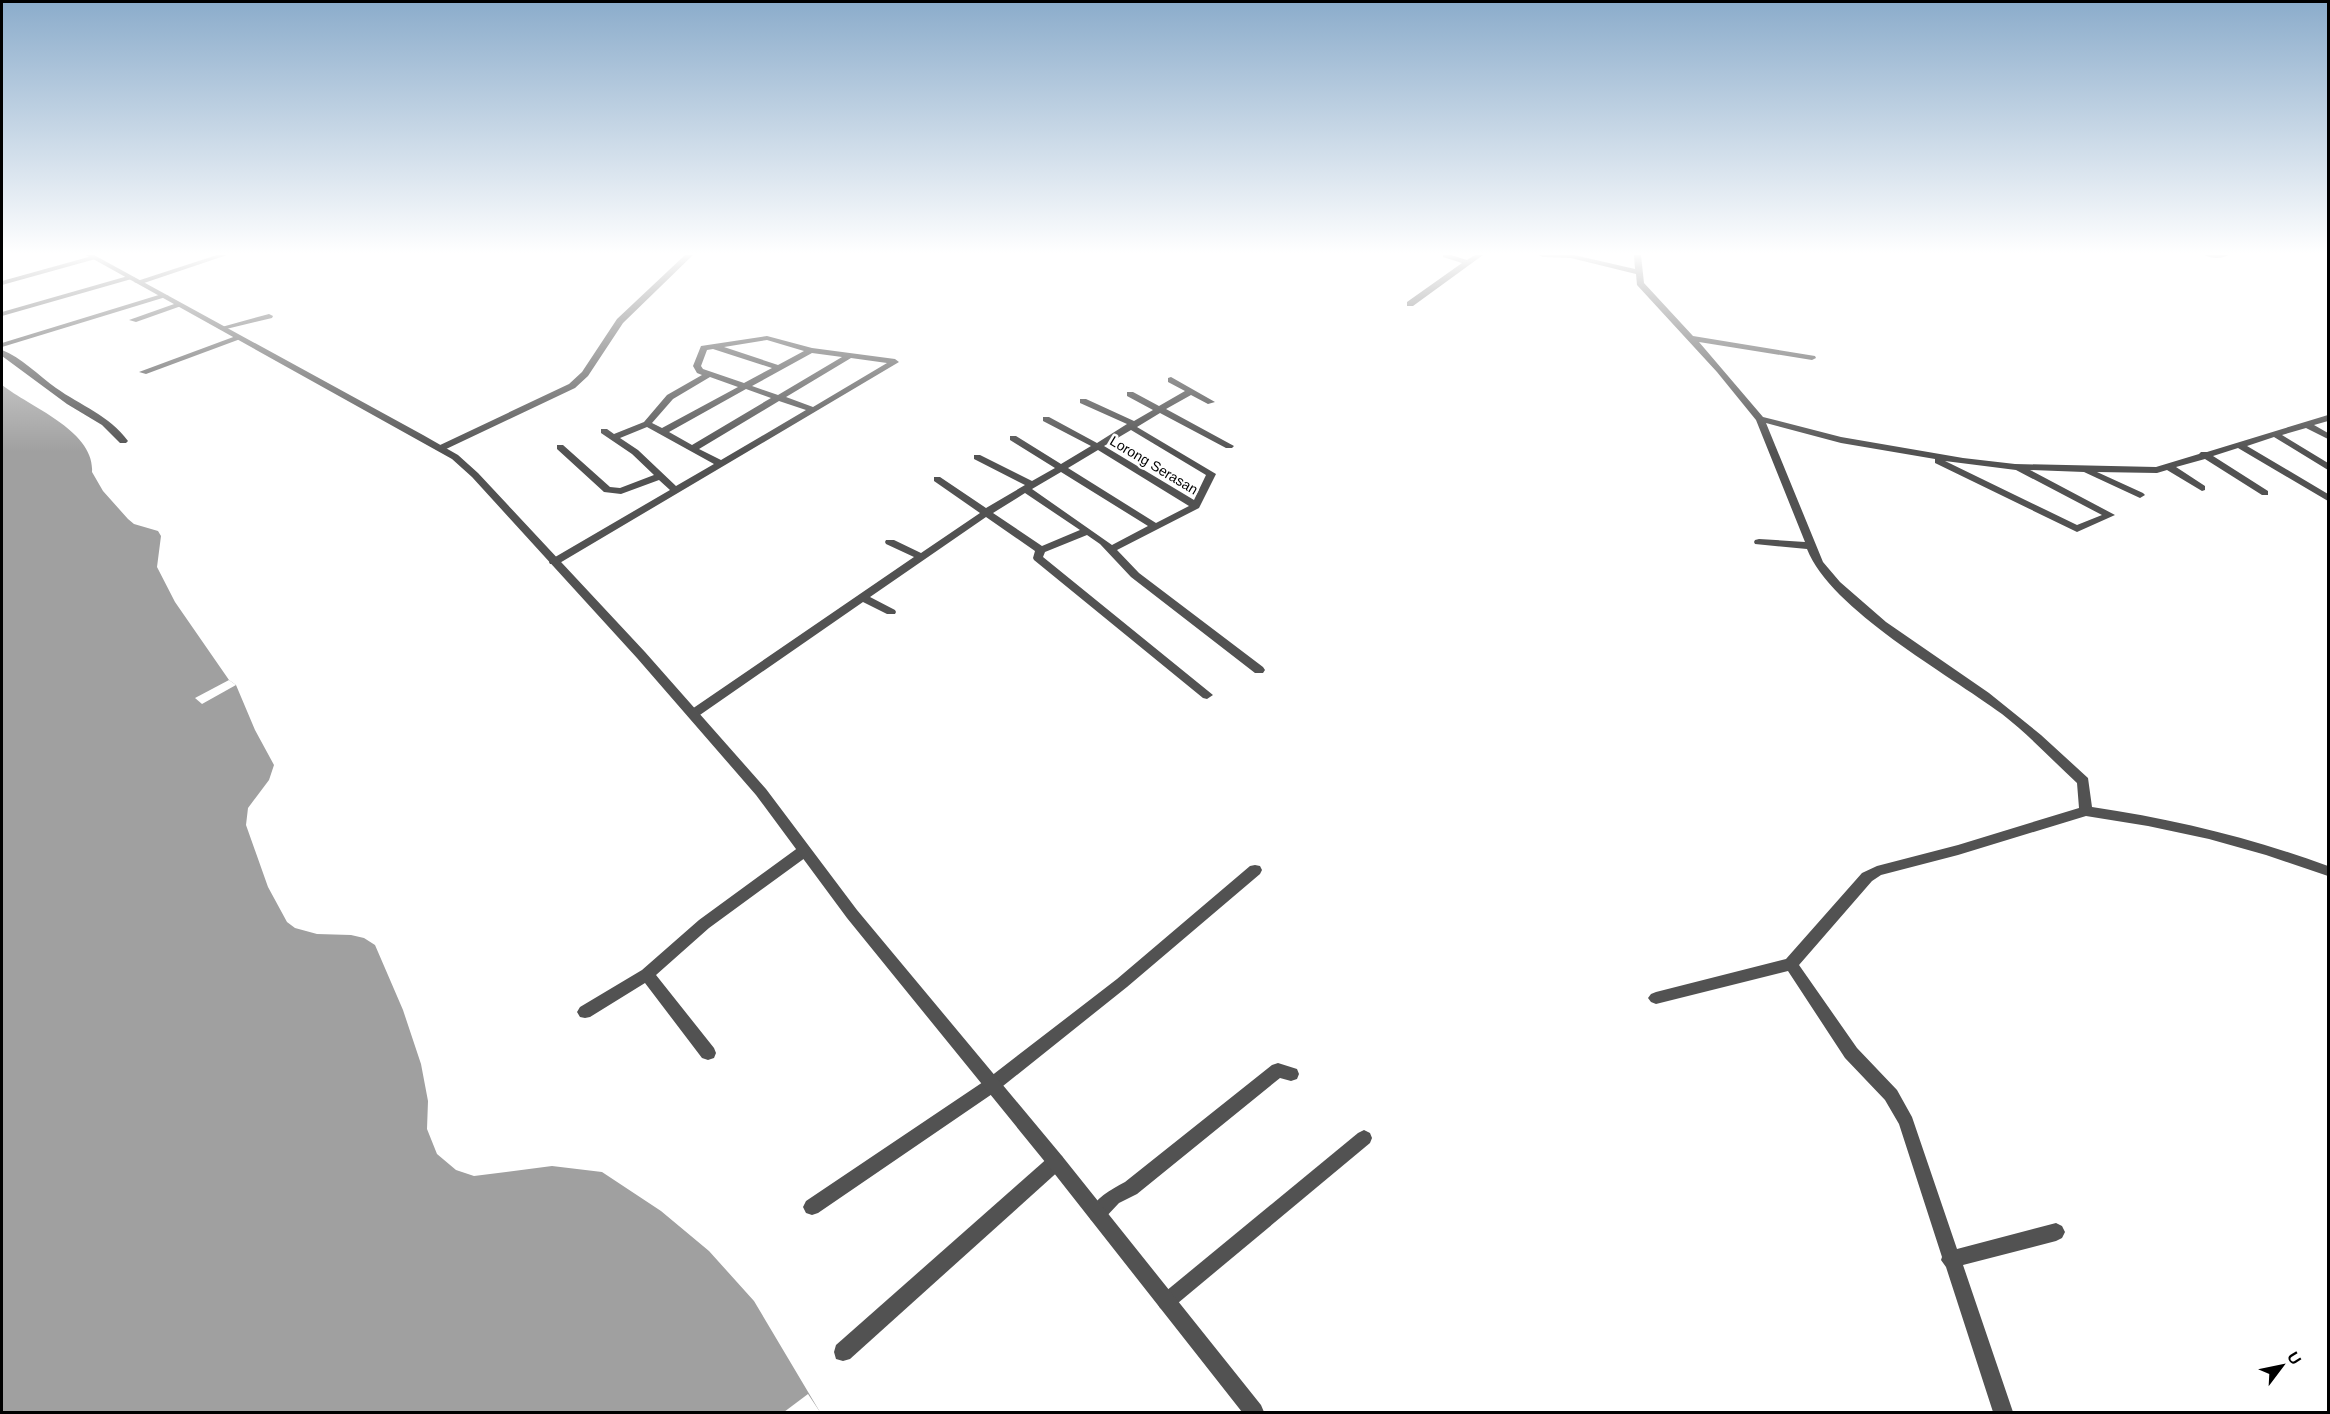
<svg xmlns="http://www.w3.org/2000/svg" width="2330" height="1414" font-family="Helvetica,sans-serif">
<rect width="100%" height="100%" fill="#fff"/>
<path fill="#a0a0a0" d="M2 385C30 407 95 431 92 472L103 491 128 519 134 524 158 531 161 536 157 567 175 602 229 680 236 685 255 730 274 765 269 780 248 808 246 825 268 887 287 922 295 928 317 934 351 935 364 938 375 945 403 1010 421 1064 428 1101 427 1129 437 1154 456 1170 474 1176 552 1166 602 1172 661 1211 709 1251 754 1301 820 1412H2Z"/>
<g fill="#fff">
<path d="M229 680 236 685 202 704 195 698Z"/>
<path d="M808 1394 820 1412H784Z"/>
</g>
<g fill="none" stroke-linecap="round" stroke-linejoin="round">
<g fill="#525252" fill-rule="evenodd">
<path d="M217 255H227L141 284 134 282Z"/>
<path d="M685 255H693L623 323 588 376 575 388 444 450H438V446L569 384 582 372 617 319Z"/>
<path d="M1443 255H1451L1467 260 1475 255H1483L1413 306H1407V302L1462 263 1443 257Z"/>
<path d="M1539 255H1574L1635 269 1634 255H1641L1644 283 1693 336 1815 356 1816 358 1812 360 1699 342 1763 417 1841 437 1963 458 2015 464 2156 467 2199 454 2201 452H2207L2328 415V421L2314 425 2328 433V439L2306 428 2282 435 2328 463V470L2274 437 2247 446 2328 494V501L2238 448 2213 456 2268 491V495H2262L2205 459 2176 467 2205 486V490L2202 491 2167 470 2157 473 2097 472 2143 493 2145 495 2140 498 2084 472 2030 470 2115 515 2077 532 1935 463V459L1841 443 1766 423 1823 562 1840 582 1886 622 1989 693 2041 735 2088 778 2092 807C2173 819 2252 838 2328 866V876L2266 855 2209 839 2148 826 2086 816 1958 855 1881 875 1872 881 1799 965 1857 1048 1897 1090 1912 1117 1957 1249 2056 1223 2062 1226 2065 1232 2062 1238 2056 1241 1963 1265 2013 1412H1993L1946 1267 1941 1260 1942 1257 1899 1124 1885 1100 1845 1058 1788 971 1656 1004 1651 1002 1648 998 1651 994 1656 992 1786 959 1862 873 1877 866 1958 845 2079 808 2077 783C2052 760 2029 735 2002 714 1948 674 1831 610 1807 549L1755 544 1754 542 1755 540 1759 539 1805 542 1756 420 1717 372 1637 285 1636 274 1571 258 1543 257ZM1945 461 2016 470 2102 515 2077 525Z"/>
<path d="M2205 255H2228C2223 259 2210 259 2205 255Z"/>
<path d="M92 256 99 258 2 285V281Z"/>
<path d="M128 276 135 278 2 316V312Z"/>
<path d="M162 294 169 296 2 347V343Z"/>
<path d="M177 303 184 305 136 322 129 320Z"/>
<path d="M269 314 273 316 272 318 222 330 218 328Z"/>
<path d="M236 336 243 338 146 374 139 372Z"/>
<path d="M767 336 812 348 895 359 899 362 558 564H550L549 562 550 560 670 490 659 480 621 494 604 492 557 449V445H563L610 487 620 488 654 475 632 454 601 433V429H607L614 434 644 422 667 395 702 375 697 373 693 366 701 346ZM767 340 804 351 778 365 724 347ZM713 349 772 368 744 383 703 369 701 366 707 350ZM812 353 842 357 778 395 752 386ZM851 358 887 363 813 407 786 397ZM710 377 738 387 662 428 652 423 673 399ZM746 389 771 398 692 445 669 432ZM779 401 806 410 721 460 699 449ZM647 427 714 464 676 486 638 450 620 438Z"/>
<path d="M2 350C21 357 39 376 56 388 80 405 110 416 128 441L126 443H120L102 425 67 404 2 356Z"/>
<path d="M1171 377 1215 402 1208 404 1191 395 1166 409 1234 446 1232 448H1226L1160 413 1137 427 1216 474 1199 508 1117 550 1139 573 1263 667 1265 670 1263 673H1255L1131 577 1100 544 1087 535 1045 552 1043 557 1213 695 1207 699 1203 698 1034 560 1033 558 1035 551 986 517 870 597 895 610 896 612 895 614H887L863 602 697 717H689L687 714 689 711 914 557 886 544 885 542 886 540H894L921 553 980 513 934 481V477H940L986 508 1025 485 974 459V455H980L1032 481 1055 468 1010 440V436H1016L1061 464 1091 446 1043 421V417H1049L1097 443 1127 424 1080 403V399H1086L1134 421 1153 410 1127 396V392H1133L1159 406 1185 391 1168 382V378ZM1131 430 1206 475 1194 500 1104 446ZM1098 450 1189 506 1156 523 1068 468ZM1061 472 1148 526 1112 545 1032 489ZM1025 493 1080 530 1042 546 993 513Z"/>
<path d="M804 846 809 847 811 851 809 855 709 928 656 975 714 1048 716 1053 714 1058 708 1060 702 1058 645 983 590 1017 585 1018 580 1017 577 1012 580 1007 642 970 699 920 799 847Z"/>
<path d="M1255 865 1260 866 1262 870 1260 874 1127 987 998 1090 818 1213 812 1215 806 1213 803 1207 806 1201 986 1080 1117 979 1250 866Z"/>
<path d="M1278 1063 1297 1069 1299 1074 1297 1079 1291 1081 1280 1078 1137 1194 1119 1203 1103 1220 1097 1222 1091 1220 1088 1214C1095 1198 1110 1190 1125 1182L1272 1065Z"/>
<path d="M1364 1130 1370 1133 1372 1138 1370 1143 1172 1308 1166 1311 1160 1308 1157 1302 1160 1296 1358 1133Z"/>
<path d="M1056 1154 1062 1156 1064 1162 1062 1168 850 1359 843 1361 836 1359 834 1352 836 1345 1050 1156Z"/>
</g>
<path fill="#525252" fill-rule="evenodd" d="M86 255H94L423 435 458 455 478 473 645 652 766 789 857 910 1062 1156 1261 1405 1264 1412H1242L1050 1168 847 918 756 795 637 658 472 477 452 459Z"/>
</g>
<linearGradient id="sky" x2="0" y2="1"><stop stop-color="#8baccb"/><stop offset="0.56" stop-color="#fff"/><stop offset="1" stop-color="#fff" stop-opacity="0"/></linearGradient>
<rect width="2330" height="452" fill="url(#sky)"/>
<g text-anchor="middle" stroke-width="5" stroke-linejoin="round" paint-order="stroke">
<g font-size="14" fill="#000" stroke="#fff">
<text transform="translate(1154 465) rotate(31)" y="5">Lorong Serasan</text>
</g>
</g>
<rect width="2330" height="1414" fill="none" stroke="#000000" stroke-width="6"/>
<g transform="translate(2282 1366) rotate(58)" stroke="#ffffff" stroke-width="4.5" paint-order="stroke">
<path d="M0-4.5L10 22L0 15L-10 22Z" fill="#000000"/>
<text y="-9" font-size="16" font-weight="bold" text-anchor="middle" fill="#000000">U</text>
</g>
</svg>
